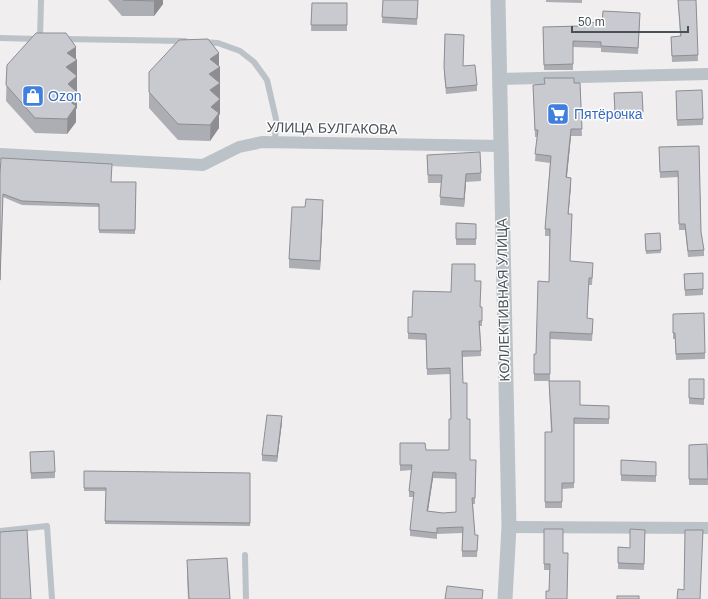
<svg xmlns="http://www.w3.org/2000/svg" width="708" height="599" font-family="Helvetica,sans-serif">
<rect width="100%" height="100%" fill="#f0eeee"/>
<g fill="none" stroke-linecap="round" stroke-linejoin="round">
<g stroke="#bbc2c8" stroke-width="6">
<path d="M0 38 39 39"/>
<path d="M40 39 41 0"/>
<path d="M64 39 185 41"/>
<path d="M202 42 218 43 240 51 254 62 267 80 276 119 275 142"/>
<path d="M0 531 47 526 52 599"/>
<path d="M245 555 246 599"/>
</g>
<g stroke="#bbc2c8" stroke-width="12">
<path d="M499 79 708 74"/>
<path d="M0 154 203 165 239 147 262 142 501 146"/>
<path d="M509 527 708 528"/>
</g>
<path stroke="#bbc2c8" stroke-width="15" d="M498 0 509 527 505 599"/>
</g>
<g fill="#adaeb3" fill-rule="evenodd">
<path d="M108 0H163V4L154 16H122Z"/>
<path d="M383 0H418L417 25 382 23Z"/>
<path d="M546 0H582V3L546 2Z"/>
<path d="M678 0H696L698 61 672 62 671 37 680 36Z"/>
<path d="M312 3H347V31H311Z"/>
<path d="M640 19 638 54 601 52V48L573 47V70H544L543 27 580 26 602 23Z"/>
<path d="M445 34 463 66 477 85V91L446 94 444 73Z"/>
<path d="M76 59 77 76V108L76 109V122L67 134 35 133 6 101 7 65Z"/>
<path d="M219 66 220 114 219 115V128L210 141 178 140 149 108V72Z"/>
<path d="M580 83 582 136H571L567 177 571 185 568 214 572 221 570 261 593 270 592 285H589L587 318 593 326 592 341 550 339V381H534V354H536L549 282 550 236H545V229L550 163 535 161 537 137H535L533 85Z"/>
<path d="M676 91 703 119V125L677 126Z"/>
<path d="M642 92 643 118 615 119 614 93Z"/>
<path d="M699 146 701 232 704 250V256L688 257 685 230H679L678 177 660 178 659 147Z"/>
<path d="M427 155 481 173V181L466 182 464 207 440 205 441 183H428Z"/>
<path d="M0 174 111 182H136L135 234 99 233V207L22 205 3 197 0 284Z"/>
<path d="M323 209 320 270 289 268V259Z"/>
<path d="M456 223 476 224V245H456Z"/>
<path d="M660 233 661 253 646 254 645 234Z"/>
<path d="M703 273V295L685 296 684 274Z"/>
<path d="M475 281 482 313V326H480L481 356 463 357V383L467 419 470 460H476L475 504H473L475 535H478L477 557H462V533L437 534V539L410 536V530L414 497H409V491L411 470 400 471V443L426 450H449L451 419 450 374 427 375 426 340 408 339V317H412L451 292ZM433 478 456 479V512L443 513 428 511Z"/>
<path d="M673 314 705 353V359L676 360 675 339H673Z"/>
<path d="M689 379H704V405L689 404Z"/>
<path d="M549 381 580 405 609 406V424H574V488L562 489V508H545V432H551Z"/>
<path d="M282 422 277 462 262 461V455Z"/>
<path d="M707 444 708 485H689V445Z"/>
<path d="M30 458 55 472V478L31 479Z"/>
<path d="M621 460 656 462V482L621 481Z"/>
<path d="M84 471 250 473V526L105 524 106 491H84Z"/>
<path d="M544 529 563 553H568L549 591 550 570H544Z"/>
<path d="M645 530 644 570 618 569V547L630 548Z"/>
<path d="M187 560 230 599H188L187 576Z"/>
</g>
<g fill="#8d8d92">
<path d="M155 0H163V4L154 16V1Z"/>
<path d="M76 47V61L77 60V76L66 83 67 53Z"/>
<path d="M219 53V67H220V82L209 89 210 59Z"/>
<path d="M77 76V92L68 99V84Z"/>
<path d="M220 83V98L210 106V90Z"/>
<path d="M77 92V108L76 109V122L67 134 68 100Z"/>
<path d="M220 99V114L219 115V128L210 141 211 107Z"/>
<path d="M571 129V136L566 184V177Z"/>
<path d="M466 174V182L464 207V199Z"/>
<path d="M571 178V185L568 221V214Z"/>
<path d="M323 200V209L320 270V261Z"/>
<path d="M282 416V422L277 462V456Z"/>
<path d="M433 472V478L427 517V511Z"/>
</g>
<g fill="#c9cad0" stroke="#8d8d92" fill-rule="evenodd">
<path d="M123 0H155L154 1Z"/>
<path d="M383 0H418L417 19 382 17Z"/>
<path d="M678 0H696L698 55 672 56 671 37 681 36Z"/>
<path d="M312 3H347V25H311Z"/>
<path d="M603 11 640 13 638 48 601 46V42L573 41V64L544 65 543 27 580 26 581 22 602 23Z"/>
<path d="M36 33H66L76 47 67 53 77 60 66 67 77 76 68 84 77 92 68 100 76 106 67 119 35 118 6 85 7 65Z"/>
<path d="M445 34 464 35 463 66 475 65 477 85 446 88 444 67Z"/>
<path d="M208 39 219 53 210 59 220 67 209 74 220 83 210 90 220 99 211 107 219 113 210 125 178 124 149 92V72L179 40Z"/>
<path d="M544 78H574V83H580L582 129H571L566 177 571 178 568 214H572L570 261 593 263 592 278H589L587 318 593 319 592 334 550 332V374H534V354H536L538 281 549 282 550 229H545L551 156 535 154 538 130H535L533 85 545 84Z"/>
<path d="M702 90 703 119 677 120 676 91Z"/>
<path d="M642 92 643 112 615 113 614 93Z"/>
<path d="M699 146 701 232 704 250 688 251 685 224H679L678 171 660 172 659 147Z"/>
<path d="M480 152 481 173 466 174 464 199 440 197 442 175H428L427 155Z"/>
<path d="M1 158 112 164 111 182H136L135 230H99V204L22 201 3 194 0 280V174Z"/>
<path d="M306 199 323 200 320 261 289 259 292 207H305Z"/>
<path d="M456 223 476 224V239H456Z"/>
<path d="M660 233 661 250 646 251 645 234Z"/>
<path d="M452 264H475V281H481L480 307H482V321H479L481 351H462L463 383H467V419H470V460H476L475 498H472L475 535H478L477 551H462L463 527 437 528V533L410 530 414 492 409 491 412 465H400V443H425L426 450H449V419H451L450 368 427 369 426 334 408 333V317H412L413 291 451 292ZM433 472 456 473V512L443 513 427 511Z"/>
<path d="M703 273V289L685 290 684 274Z"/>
<path d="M704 313 705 353 676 354 675 333H673V314Z"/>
<path d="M689 379H704V399L689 398Z"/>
<path d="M549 381H580V405L609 406V419L574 418V483H562V502H545V432H552Z"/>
<path d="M267 415 282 416 277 456 262 455Z"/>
<path d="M707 444 708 479H689V445Z"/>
<path d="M54 451 55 472 31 473 30 452Z"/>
<path d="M621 460 656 462V476L621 475Z"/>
<path d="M84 471 250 473V523L105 521 106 488H84Z"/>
<path d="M544 529H563V553H568L567 599H546V591H549L550 564H544Z"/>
<path d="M630 529 645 530 644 564 618 563V547L630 548Z"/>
<path d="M27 530 31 599H0V532Z"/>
<path d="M685 530H703L700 599H677L678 589 684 590Z"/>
<path d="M227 558 230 599H189L187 560Z"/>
<path d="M447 586 483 590 482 599H445Z"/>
<rect x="617" y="596" width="22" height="3"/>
</g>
<defs>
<g id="shop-square" transform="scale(1.15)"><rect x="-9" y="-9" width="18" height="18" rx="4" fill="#3f7fe0" stroke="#fff"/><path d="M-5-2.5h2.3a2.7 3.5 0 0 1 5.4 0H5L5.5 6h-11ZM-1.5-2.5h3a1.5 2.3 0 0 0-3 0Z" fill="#fff"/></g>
<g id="supermarket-square" transform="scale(1.15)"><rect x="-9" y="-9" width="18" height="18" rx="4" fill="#3f7fe0" stroke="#fff"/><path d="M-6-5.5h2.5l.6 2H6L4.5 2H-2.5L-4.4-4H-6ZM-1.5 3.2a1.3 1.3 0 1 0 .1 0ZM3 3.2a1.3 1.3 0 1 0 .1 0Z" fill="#fff"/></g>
</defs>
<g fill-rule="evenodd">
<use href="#shop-square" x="33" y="96"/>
<use href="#supermarket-square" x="558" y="114"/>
</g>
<g text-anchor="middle" stroke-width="3" stroke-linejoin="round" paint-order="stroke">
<g font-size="14" fill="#366cbe" stroke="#fff" text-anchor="start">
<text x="48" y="101">Ozon</text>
<text x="574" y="119">Пятёрочка</text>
</g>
<g font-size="14" fill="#485158" stroke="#fff">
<text transform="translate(332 128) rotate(1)" y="5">УЛИЦА БУЛГАКОВА</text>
<text transform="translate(503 300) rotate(-91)" y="5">КОЛЛЕКТИВНАЯ УЛИЦА</text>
</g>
</g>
<path d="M572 26v6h116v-6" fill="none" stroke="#485158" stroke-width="2"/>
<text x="578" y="26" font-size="12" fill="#485158" stroke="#ffffff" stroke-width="3" paint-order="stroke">50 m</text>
</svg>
